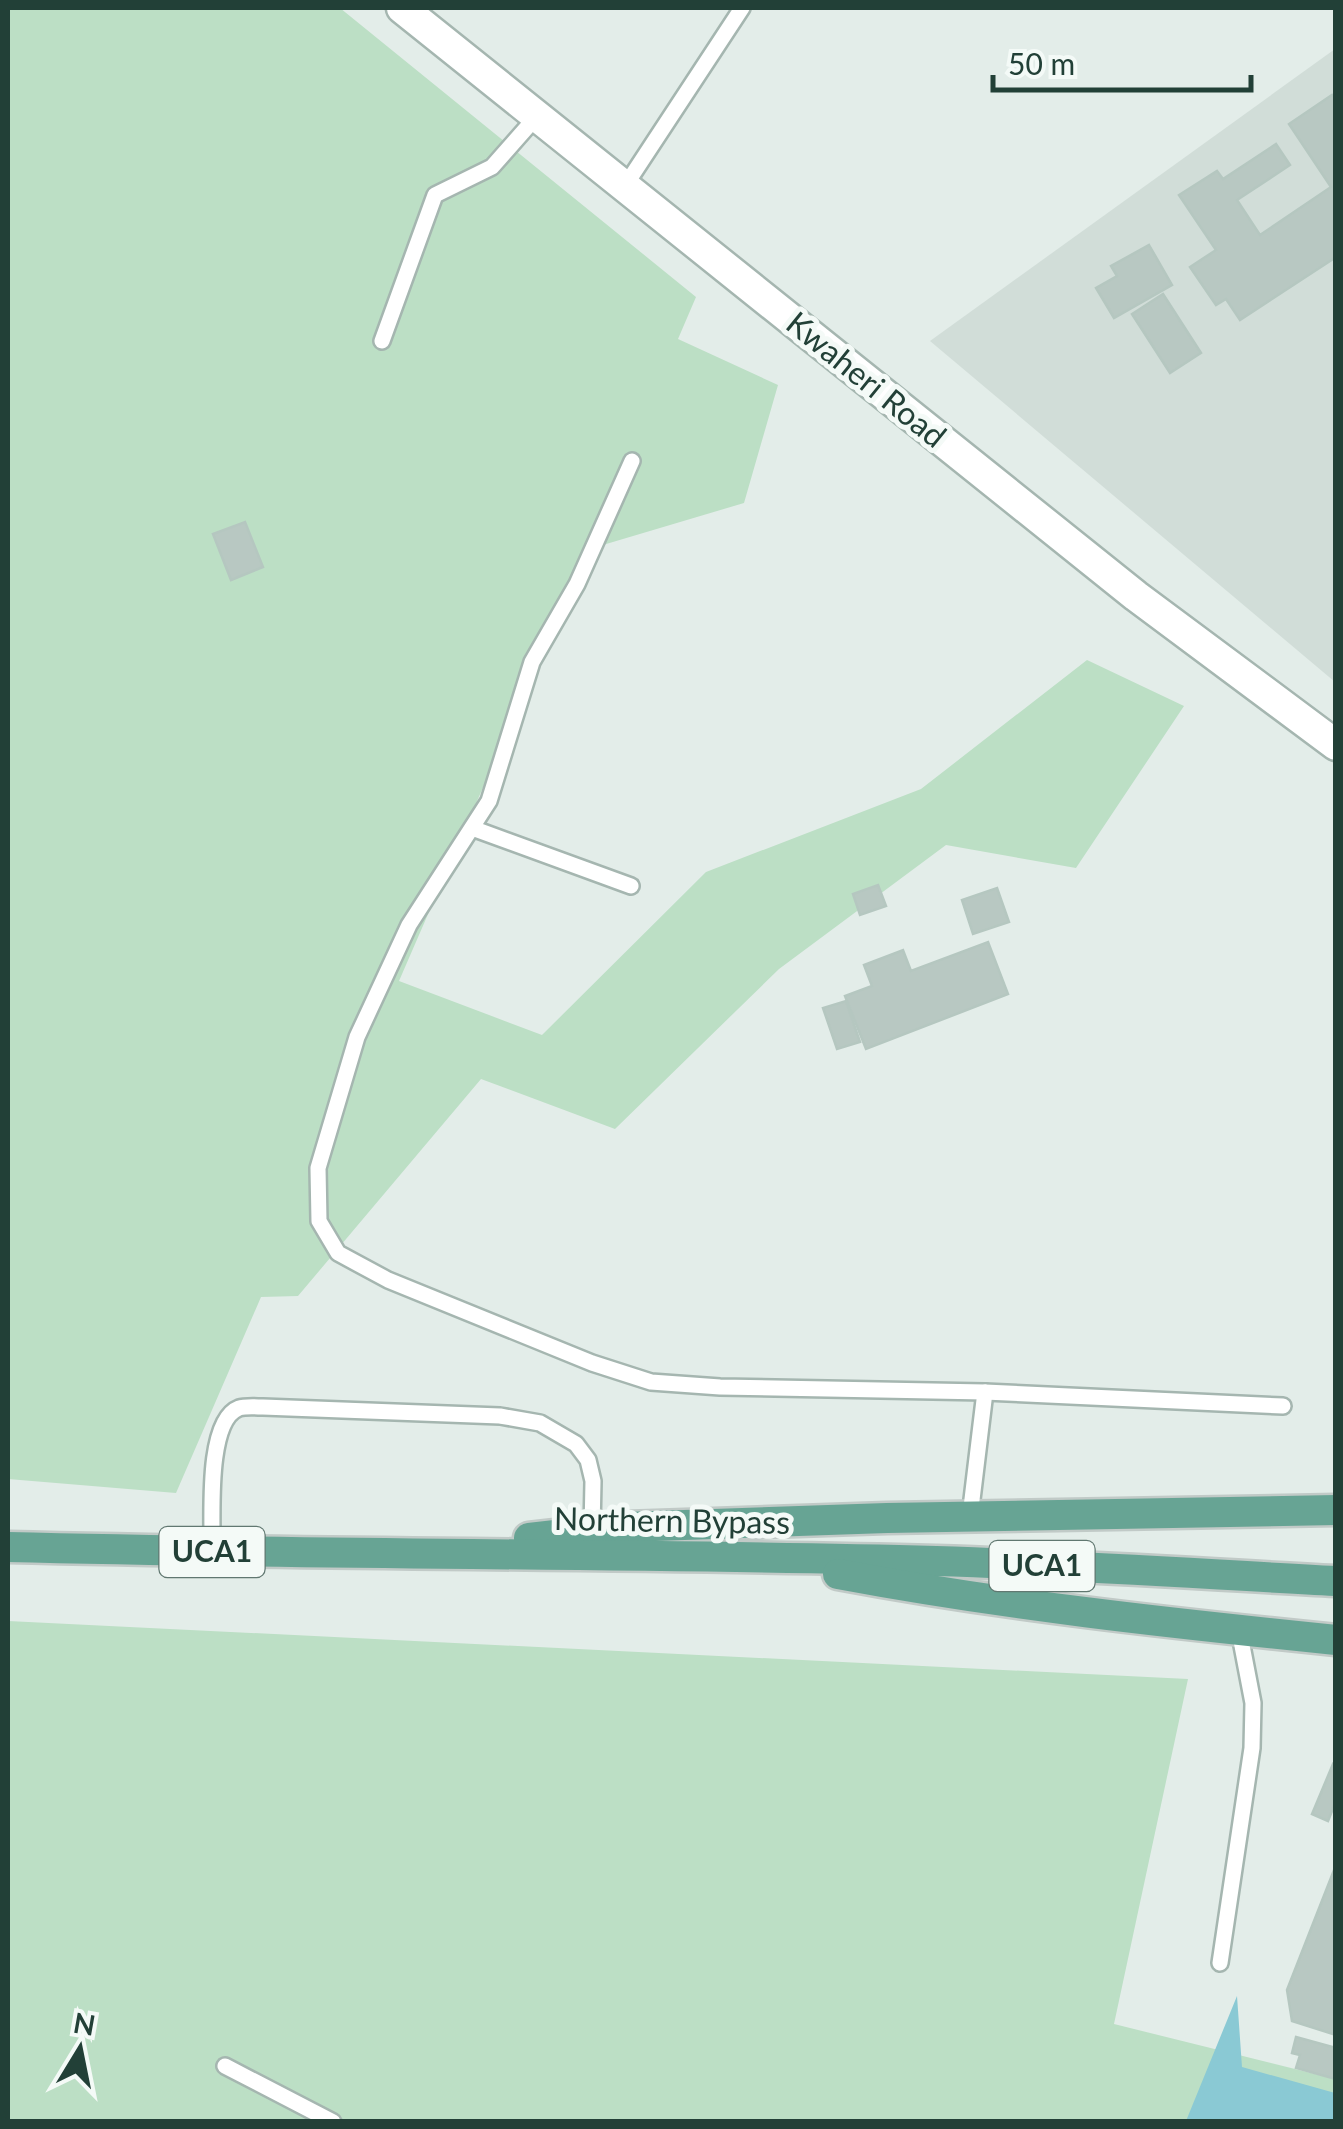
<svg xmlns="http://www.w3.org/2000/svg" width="1343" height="2129" font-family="Lato,sans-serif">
<rect width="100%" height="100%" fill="#e3ede9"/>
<path fill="#d1ddd8" d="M1335 49V682L930 341Z"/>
<g fill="#bcdfc5">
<path d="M8 8H340L696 297 678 339 778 385 744 503 586 550 399 981 542 1035 706 872 921 789 1087 660 1184 706 1076 868 946 845 779 969 615 1129 481 1079 298 1296 261 1297 176 1493 8 1479Z"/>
<path d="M8 1621 1188 1679 1114 2024 1335 2079V2121H8Z"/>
</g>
<path fill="#8ac9d4" d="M1237 1996 1242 2067 1335 2093V2121H1186Z"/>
<g fill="#b8c8c2" stroke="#b5c7c0" stroke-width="2.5">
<path d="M1332 95 1336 100V257L1240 320 1226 299 1216 305 1190 267 1216 250 1179 195 1217 171 1223 179 1276 144 1290 165 1237 200 1260 235 1331 187 1289 124Z"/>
<path d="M1149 245 1172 285 1114 318 1096 288 1117 276 1111 266Z"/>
<path d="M1163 294 1201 353 1170 373 1132 314Z"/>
<path d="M245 522 263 567 231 580 213 534Z"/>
<path d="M878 885 886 906 860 915 853 894Z"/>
<path d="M997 888 1009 922 973 934 962 900Z"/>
<path d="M988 942 1008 994 866 1049 845 996 872 986 864 965 903 950 911 971Z"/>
<path d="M846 1001 860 1042 837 1049 823 1008Z"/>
<path d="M1333 1764 1336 1766V1801L1328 1821 1312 1814Z"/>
<path d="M1336 1865V2035L1292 2021 1287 1990Z"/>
<path d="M1296 2037 1336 2048V2079L1296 2068 1300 2055 1292 2053Z"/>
</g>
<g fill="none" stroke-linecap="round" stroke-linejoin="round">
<g stroke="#a5b6b0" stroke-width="20">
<g id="lane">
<path d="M625 186 742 8"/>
<path d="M382 341 435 195 492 167 537 116"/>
<path d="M632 461 577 584 532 662 489 801 409 925 357 1037 318 1168 319 1221 338 1253 388 1280 592 1363 651 1382 720 1387 985 1392 1283 1406"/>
<path d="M472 828 631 886"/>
<path d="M970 1516 985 1392"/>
<path d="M212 1552C213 1521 205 1421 239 1408 245 1406 257 1407 263 1407L500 1416 540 1423 576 1444 588 1460 593 1481 592 1530"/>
<path d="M1220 1963 1252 1748 1253 1703 1239 1630"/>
<path d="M225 2066 333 2122"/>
</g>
</g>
<g stroke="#a5b6b0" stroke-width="35">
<path id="street" d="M402 8 1136 596 1336 745"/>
</g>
<g stroke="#c1cac7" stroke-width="35">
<g id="primary">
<path d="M529 1538 626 1527 887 1518 1336 1510"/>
<path d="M8 1547C317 1555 626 1553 936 1561 1069 1565 1202 1574 1336 1581"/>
<path d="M838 1574C1003 1605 1169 1623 1336 1640"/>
</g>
</g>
<use href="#lane" stroke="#fff" stroke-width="15"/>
<use href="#street" stroke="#fff" stroke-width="30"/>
<use href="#primary" stroke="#67a494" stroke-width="30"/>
</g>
<g text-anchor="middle" stroke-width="10" stroke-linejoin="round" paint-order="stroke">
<g fill="#f4faf7" stroke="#617871" stroke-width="2.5">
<rect x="159.5" y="1527" width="105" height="50" rx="8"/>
<rect x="989.5" y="1541" width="105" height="50" rx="8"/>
</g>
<g font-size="30" font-weight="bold" fill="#224037">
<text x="212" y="1562">UCA1</text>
<text x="1042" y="1576">UCA1</text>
</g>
<g font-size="32" fill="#224037" stroke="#f4faf7">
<text transform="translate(866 380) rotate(39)" y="11">Kwaheri Road</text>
<text transform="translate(672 1521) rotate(1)" y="11">Northern Bypass</text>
</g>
</g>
<rect width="1343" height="2129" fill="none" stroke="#224037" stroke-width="20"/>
<g transform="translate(80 2049) rotate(10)" stroke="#f4faf7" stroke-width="8" paint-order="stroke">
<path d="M0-8L18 38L0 25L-18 38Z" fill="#224037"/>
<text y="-15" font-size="28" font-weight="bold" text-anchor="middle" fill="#224037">N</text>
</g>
<path d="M993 75v15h258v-15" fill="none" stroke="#224037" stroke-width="5"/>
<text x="1008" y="75" font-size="30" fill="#224037" stroke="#f4faf7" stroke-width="8" paint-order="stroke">50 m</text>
</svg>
